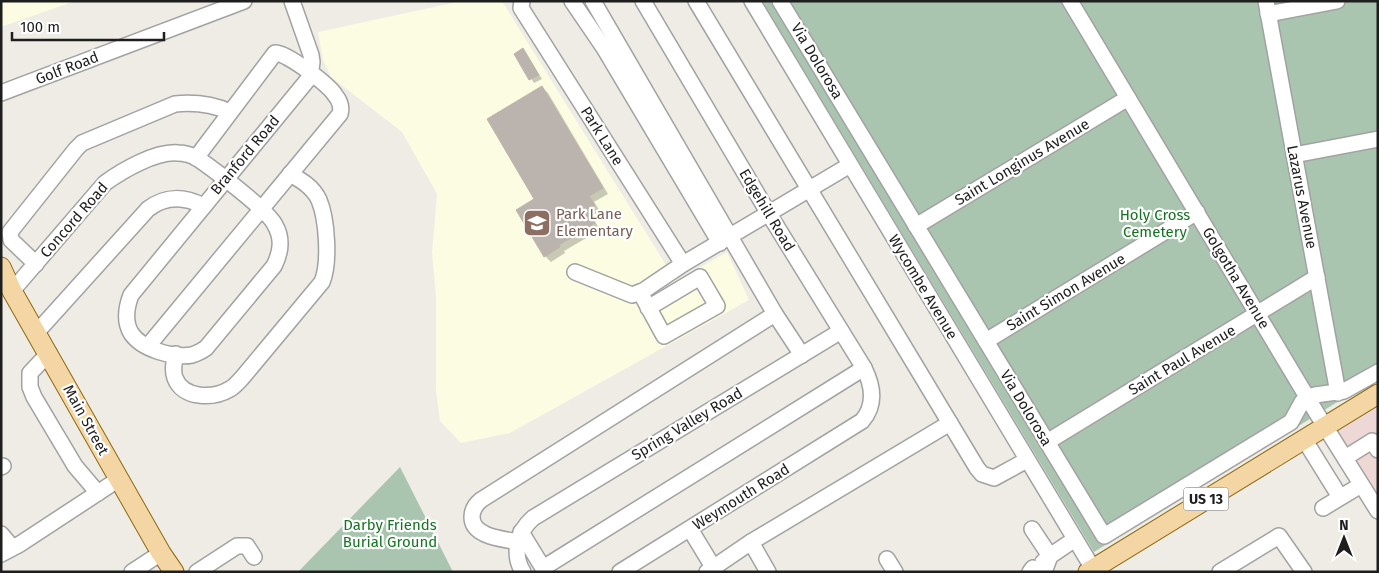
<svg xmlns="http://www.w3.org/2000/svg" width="1379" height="573" font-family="'Fira Sans',sans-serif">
<rect width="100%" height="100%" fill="#eeece5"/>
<path fill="#eed8d6" d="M1378 400V505L1328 429Z"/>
<g fill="#fbfce1">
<path d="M1 1H75L1 27Z"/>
<path d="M462 1H502L676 281 727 252 749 300 510 433 461 443 440 421 436 391V297L432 253 437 194 402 132 331 77 323 60 318 32Z"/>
</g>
<g fill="#a9c5af">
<path d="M762 1H1378V377L1094 552Z"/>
<path d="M400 467 453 572H298Z"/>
</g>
<g fill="#0003">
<path d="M523 50 542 79 534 83 515 54Z"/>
<path d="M542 87 548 93 608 194 594 202 600 211 592 216 600 230 564 251 565 253 551 262 545 256 536 199Z"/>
</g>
<g fill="#bbb4ae" stroke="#bfb4a9">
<path d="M523 48 539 75 529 80 514 54Z"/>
<path d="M542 86 603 188 589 196 595 205 587 210 595 223 559 245 560 247 544 257 516 210 534 199 487 119Z"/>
</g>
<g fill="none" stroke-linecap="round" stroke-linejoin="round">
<g stroke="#a2a2a2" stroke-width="18">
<g id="minor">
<path d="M522 1 521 8 683 264"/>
<path d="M572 1 604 48 720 243"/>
<path d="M593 1 775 314 802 355"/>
<path d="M696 1 977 468 982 474 994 478 1027 460"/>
<path d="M752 1 1095 572"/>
<path d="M780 1 1104 536 1291 422 1302 402 1308 398 1315 395 1344 391 1378 372"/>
<path d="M1070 1 1316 412 1378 511"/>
<path d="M1266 1 1338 393"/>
<path d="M1268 14 1337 1"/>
<path d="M1 93 244 1"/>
<path d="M1294 155 1378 139"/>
<path d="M916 226 1128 98"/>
<path d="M36 264 11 240 10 232 76 149 82 143 175 104C195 102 212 104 230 112"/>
<path d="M575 272 632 295 643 291 683 264 850 165"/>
<path d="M12 291 105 183C123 170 156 151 178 153 184 153 191 155 197 158 213 169 268 210 275 225 283 239 281 252 274 266L206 348C202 351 198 353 192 355 174 358 142 350 131 333 124 321 126 308 131 295 191 223 250 149 310 77L312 62 311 55 292 1"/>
<path d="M640 292 664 336 717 306 700 277 648 308"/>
<path d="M37 332 148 209C165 196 184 196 203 206"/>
<path d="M986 341 1197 212"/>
<path d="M148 346 340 114C342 107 340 101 335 95 329 85 286 52 275 53L196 158"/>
<path d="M49 353 30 373V387L34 397 75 466 98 493"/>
<path d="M176 354C174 362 172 370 175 378 183 399 213 399 230 389 235 386 238 382 242 378L322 282C330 263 327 219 319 200 313 187 301 180 290 174"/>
<path d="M1304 439 1340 497"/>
<path d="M1047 442 1317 277"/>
<path d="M1345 458 1372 441 1378 450"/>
<path d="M1 467 3 466"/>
<path d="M1323 508 1361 485"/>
<path d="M690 529 716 572"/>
<path d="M1032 529 1050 556 1043 562"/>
<path d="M521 532 543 568 864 368"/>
<path d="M1 534 12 547"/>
<path d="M518 542C504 539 472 537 472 517 472 510 475 505 481 500L775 314"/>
<path d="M751 542 768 572"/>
<path d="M1 554 20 544 119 479"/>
<path d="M887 559 895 572"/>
<path d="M132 572 161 553"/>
<path d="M197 572 237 546H247L254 557"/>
<path d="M523 572C512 554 517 532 533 518L841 331"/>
<path d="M620 572 862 421C876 405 873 386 864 368L769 214 643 1"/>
<path d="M707 572 751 542 950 423"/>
<path d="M1030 572 1033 568"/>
<path d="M1044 572 1050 556 1075 539"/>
<path d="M1220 572 1279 536 1304 572"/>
</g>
</g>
<g stroke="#8c690d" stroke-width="21">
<g id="major">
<path d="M1 267 12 291 161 553 174 572"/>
<path d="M1088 572 1378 394"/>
</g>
</g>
<use href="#minor" stroke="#fff" stroke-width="15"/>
<use href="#major" stroke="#f4d6a5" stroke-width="19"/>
</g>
<defs>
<g id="school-square" transform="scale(1.4375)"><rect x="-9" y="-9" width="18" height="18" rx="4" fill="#8d6e63" stroke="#fff"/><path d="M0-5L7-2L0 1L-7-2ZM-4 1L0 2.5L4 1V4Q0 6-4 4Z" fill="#fff"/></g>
</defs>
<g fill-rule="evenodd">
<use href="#school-square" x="537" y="223"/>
</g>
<g text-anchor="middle" stroke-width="4.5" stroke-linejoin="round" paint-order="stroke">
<rect fill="#fff" stroke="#626262" stroke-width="1" x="1183.5" y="487.5" width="45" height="23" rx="4"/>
<g font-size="14" font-weight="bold" fill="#1e1e1e">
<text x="1206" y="504">US 13</text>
</g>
<g font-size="15" fill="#1e1e1e" stroke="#fff">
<text transform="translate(817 61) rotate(59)" y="5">Via Dolorosa</text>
<text transform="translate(67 68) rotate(-21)" y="5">Golf Road</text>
<text transform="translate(602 136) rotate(58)" y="5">Park Lane</text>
<text transform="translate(245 155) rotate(-50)" y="5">Branford Road</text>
<text transform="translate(1022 162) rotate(-31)" y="5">Saint Longinus Avenue</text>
<text transform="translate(1302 197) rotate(79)" y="5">Lazarus Avenue</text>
<text transform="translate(767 210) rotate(59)" y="5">Edgehill Road</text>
<text transform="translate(74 220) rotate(-49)" y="5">Concord Road</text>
<text transform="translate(1236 278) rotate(59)" y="5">Golgotha Avenue</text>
<text transform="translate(923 287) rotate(59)" y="5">Wycombe Avenue</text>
<text transform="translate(1066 292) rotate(-31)" y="5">Saint Simon Avenue</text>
<text transform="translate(1182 360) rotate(-31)" y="5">Saint Paul Avenue</text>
<text transform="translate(1026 408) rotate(59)" y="5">Via Dolorosa</text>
<text transform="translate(86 420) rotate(61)" y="5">Main Street</text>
<text transform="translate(687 424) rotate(-31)" y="5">Spring Valley Road</text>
<text transform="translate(741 497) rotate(-32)" y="5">Weymouth Road</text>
</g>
<g font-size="15" fill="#785e54" stroke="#fff" text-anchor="start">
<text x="556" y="219">Park Lane<tspan x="556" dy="17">Elementary</tspan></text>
</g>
<g font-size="15" fill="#157422" stroke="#fff">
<text x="1155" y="220">Holy Cross<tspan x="1155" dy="17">Cemetery</tspan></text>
<text x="390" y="530">Darby Friends<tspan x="390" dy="17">Burial Ground</tspan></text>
</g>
</g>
<rect width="1379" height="573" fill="none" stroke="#1e1e1e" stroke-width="5"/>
<g transform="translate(1344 538)" stroke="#ffffff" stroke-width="4" paint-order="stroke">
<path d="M0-4L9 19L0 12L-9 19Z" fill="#1e1e1e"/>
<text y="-8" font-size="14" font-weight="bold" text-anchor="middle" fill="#1e1e1e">N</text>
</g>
<path d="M12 32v8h152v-8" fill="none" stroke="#1e1e1e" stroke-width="2.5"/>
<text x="20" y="32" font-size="15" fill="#1e1e1e" stroke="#ffffff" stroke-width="4" paint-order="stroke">100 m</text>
</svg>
